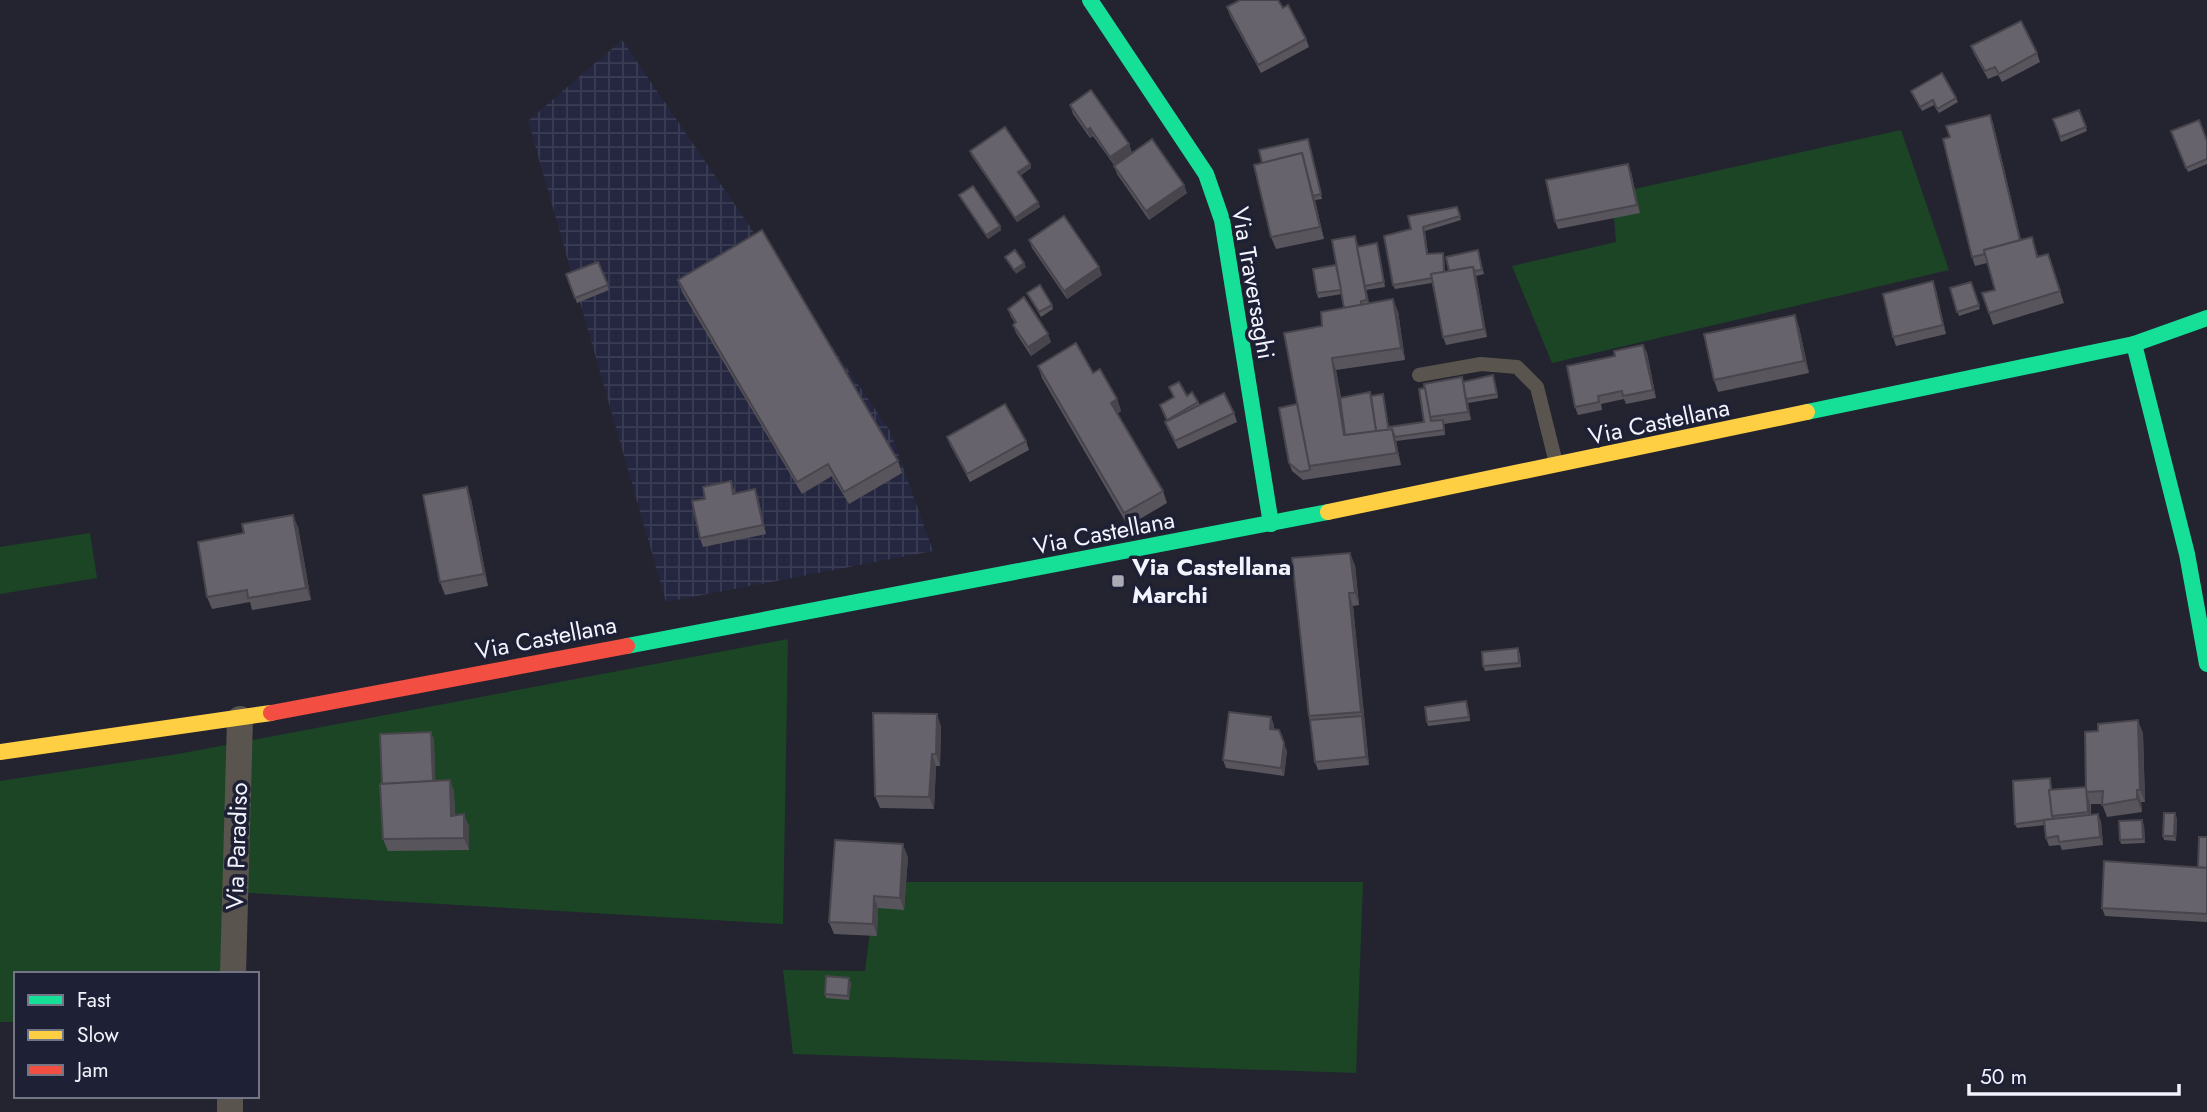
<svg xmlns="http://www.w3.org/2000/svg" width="2207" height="1112" font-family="Jost,sans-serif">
<defs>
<pattern id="industrial-grid" width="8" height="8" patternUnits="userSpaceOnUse" patternTransform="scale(1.75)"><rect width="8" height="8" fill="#252740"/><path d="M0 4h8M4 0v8" fill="none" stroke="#3a3c53"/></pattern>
</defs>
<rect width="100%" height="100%" fill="#232430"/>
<path fill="url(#industrial-grid)" d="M622 40 890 431 933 551 666 602 528 121Z"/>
<g fill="#1b4525">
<path d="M1901 130 1949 270 1552 363 1512 266 1616 242 1612 194Z"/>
<path d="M90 533 97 578 0 594V547Z"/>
<path d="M788 639 783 924 234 892 236 974H16V1022H0V781L178 754Z"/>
<path d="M876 882H1363L1356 1073 793 1054 783 970 865 971Z"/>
</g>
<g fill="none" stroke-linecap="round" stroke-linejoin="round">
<path stroke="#59544e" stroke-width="14" d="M1419 375 1481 364 1517 367 1537 387 1556 463"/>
<g stroke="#59544e" stroke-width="26">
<path d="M233 974 240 719"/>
<path d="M230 1112V1096"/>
</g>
<g stroke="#16e098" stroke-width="16">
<path d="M1090 0 1206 174 1222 220 1271 524"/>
<path d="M2134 344 2187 554 2207 664"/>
<path d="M1807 412 2134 344 2207 318"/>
<path d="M627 646 1328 512"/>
</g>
<g stroke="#ffcf43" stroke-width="16">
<path d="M1328 512 1807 412"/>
<path d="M0 752 271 713"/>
</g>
<path stroke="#f24e42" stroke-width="16" d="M271 713 627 646"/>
</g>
<g fill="#59555d">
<path d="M1227 7 1283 8 1306 39 1309 47 1261 73 1230 16Z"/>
<path d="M1971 46 2037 53 2040 62 2002 82 1998 75 1988 79 1974 54Z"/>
<path d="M1911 91 1956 98 1958 102 1939 113 1934 105 1922 111Z"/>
<path d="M1070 105 1129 144 1132 153 1114 165 1093 136 1090 138 1073 114Z"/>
<path d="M2079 110 2087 131 2061 142 2053 119Z"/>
<path d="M1993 123 2021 240 2036 250 2038 256 2048 254 2064 303 1993 325 1982 293 1995 290 1987 263 1975 266 1972 257Z"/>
<path d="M2171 131 2207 141V164L2188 172Z"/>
<path d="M1308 139 1322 199 1315 200 1324 239 1276 249 1271 237 1262 163Z"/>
<path d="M970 151 1030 164 1031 168 1020 176 1038 202 1040 207 1017 222 971 155Z"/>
<path d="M1114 166 1187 193 1149 220 1117 174Z"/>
<path d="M1631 172 1640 213 1558 229 1555 221Z"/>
<path d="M959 195 1000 226 1001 230 988 239 961 199Z"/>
<path d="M1457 207 1461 220 1425 231 1428 254 1444 257 1445 272 1449 271 1478 250 1484 274 1476 276 1487 337 1446 345 1443 337 1432 283 1395 289 1393 285 1411 229Z"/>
<path d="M1029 240 1102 275 1067 299 1032 248Z"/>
<path d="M1377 243 1385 287 1366 290 1369 303 1398 311 1405 360 1336 370 1341 397 1371 396 1383 394 1389 427 1424 422 1463 382 1493 375 1498 398 1468 403 1471 420 1444 424 1445 435 1396 441 1401 465 1303 480 1292 471 1289 463 1297 404 1322 326 1344 308 1342 294 1318 298 1317 293 1336 265 1358 247Z"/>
<path d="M598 262 609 290 577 303 566 274Z"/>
<path d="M678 280 898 461 902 473 849 504 832 476 802 494 682 292Z"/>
<path d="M1971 282 1980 309 1959 316 1950 288Z"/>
<path d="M1936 290 1946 334 1896 346 1893 337Z"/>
<path d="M1027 293 1052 305 1053 309 1041 317Z"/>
<path d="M1008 309 1051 342 1031 356 1016 333 1013 325 1015 323 1011 317Z"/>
<path d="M1799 327 1809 373 1718 392 1714 380Z"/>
<path d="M1643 345 1647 353 1656 398 1626 404 1624 399 1601 404 1602 410 1578 415 1575 407 1615 356Z"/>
<path d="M1038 366 1093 373 1117 399 1121 411 1117 414 1163 491 1167 503 1128 526 1042 378Z"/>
<path d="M1169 387 1198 402 1200 405 1234 413 1237 422 1178 449 1168 430 1165 422 1167 421 1160 405 1174 397Z"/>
<path d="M947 437 1026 441 1029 450 970 482 950 445Z"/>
<path d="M731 481 735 493 758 497 766 534 703 547 700 538Z"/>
<path d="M471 499 488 586 445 595 440 582Z"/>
<path d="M298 527 311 600 252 610 250 602 212 609 207 597Z"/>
<path d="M1355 565 1359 605 1353 606 1369 765 1318 770 1315 762 1309 716Z"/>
<path d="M1520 653 1521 667 1485 671 1483 666Z"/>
<path d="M1468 706 1470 721 1428 726 1427 722Z"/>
<path d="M1271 717 1274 726V729L1287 751 1284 776 1226 768 1223 760Z"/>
<path d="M941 726 940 766H936L934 809 880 808 875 796Z"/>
<path d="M2098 731 2143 733 2145 802H2141L2142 812 2107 817 2102 804H2091V815L2098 814 2101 822 2103 845 2062 850 2060 845 2049 846 2046 838 2045 825 2017 828 2015 824 2050 778 2052 790 2086 787Z"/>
<path d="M431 732 434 741 435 781 450 780 454 792 455 815 469 826V850L388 851 383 839 382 784Z"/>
<path d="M2177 818 2176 841 2164 840 2163 836Z"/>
<path d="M2144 825 2145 843 2121 844 2120 840Z"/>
<path d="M2207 837V922L2105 916 2102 908 2198 867Z"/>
<path d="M908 857 904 910 878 908 877 936 834 934 829 922Z"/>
<path d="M851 983 849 1000 826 998 825 994Z"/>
</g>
<g fill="#48454c">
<path d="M1990 115 1993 123 2024 253 2021 245Z"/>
<path d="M1090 128 1093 136 1090 138 1087 130Z"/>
<path d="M1129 144 1132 153 1114 165 1110 157Z"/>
<path d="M1302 153 1315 200 1324 239 1320 227Z"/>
<path d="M1030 164 1031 168 1019 176 1018 172Z"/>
<path d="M1628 164 1631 172 1640 213 1637 205Z"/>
<path d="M1184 185 1187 193 1149 220 1146 211Z"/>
<path d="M1038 202 1040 207 1017 222 1015 218Z"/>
<path d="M1000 226 1001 230 988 239 986 235Z"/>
<path d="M1355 236 1358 244 1370 308 1367 300Z"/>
<path d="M1024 263 1026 267 1016 274 1014 270Z"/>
<path d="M1099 267 1102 275 1067 299 1064 291Z"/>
<path d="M1473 267 1476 275 1487 337 1484 329Z"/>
<path d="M1933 281 1936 290 1946 334 1943 325Z"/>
<path d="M1393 299 1398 311 1405 360 1401 348Z"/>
<path d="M1795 315 1799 327 1809 373 1804 361Z"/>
<path d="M1048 334 1051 342 1031 356 1028 347Z"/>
<path d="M1643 345 1647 353 1656 398 1653 390Z"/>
<path d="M1332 358 1336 370 1347 439 1344 435Z"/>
<path d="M1462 377 1465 386 1471 420 1468 412Z"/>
<path d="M1117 399 1121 411 1115 415 1111 403Z"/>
<path d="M1392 429 1396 441 1401 465 1397 453Z"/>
<path d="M467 487 471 499 488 586 484 574Z"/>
<path d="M755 489 758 497 766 534 763 525Z"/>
<path d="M293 515 298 527 311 600 306 588Z"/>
<path d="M1350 553 1355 565 1359 605 1355 593Z"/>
<path d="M1349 593 1353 606 1365 724 1361 712Z"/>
<path d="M937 714 941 726 940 766 936 754Z"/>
<path d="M1362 716 1365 724 1369 765 1366 757Z"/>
<path d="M1271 717 1274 726 1273 737 1270 729Z"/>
<path d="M2138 720 2143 733 2145 802 2140 790Z"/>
<path d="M431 732 434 741 436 794 433 786Z"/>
<path d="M1284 743 1287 751 1284 776 1281 768Z"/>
<path d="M932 754 936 766 934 809 929 797Z"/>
<path d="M450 780 454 792 455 828 451 816Z"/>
<path d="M2137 790 2141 802 2142 812 2137 799Z"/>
<path d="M2088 797 2090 804 2091 821 2088 812Z"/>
<path d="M2175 813 2177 818 2176 841 2174 836Z"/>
<path d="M464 814 469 826V850L464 838Z"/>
<path d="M2098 814 2101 822 2103 845 2100 837Z"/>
<path d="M2142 820 2144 825 2145 843 2143 839Z"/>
<path d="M903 844 908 857 904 910 900 898Z"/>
<path d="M874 896 878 908 877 936 873 924Z"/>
<path d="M849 978 851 983 849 1000 848 996Z"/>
</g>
<g fill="#67636c" stroke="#48454c" stroke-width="2">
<path d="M1240 0H1278L1283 8 1288 5 1306 39 1258 65 1227 7Z"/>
<path d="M2021 21 2037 53 1999 74 1995 67 1985 71 1971 46Z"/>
<path d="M1942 73 1956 98 1937 109 1933 100 1920 107 1911 91Z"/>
<path d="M1091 90 1129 144 1110 157 1090 128 1087 130 1070 105Z"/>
<path d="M2079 110 2086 127 2060 137 2053 119Z"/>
<path d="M1990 115 2020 240 1984 250 1985 254 1972 257 1943 139 1950 137 1946 126Z"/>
<path d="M2199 120 2207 141V159L2186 168 2171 131Z"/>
<path d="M1005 127 1030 164 1018 172 1038 202 1015 218 970 151Z"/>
<path d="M1152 139 1184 185 1146 211 1114 166Z"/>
<path d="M1308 139 1321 194 1313 196 1302 153 1262 163 1259 150Z"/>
<path d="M1302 153 1320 227 1271 237 1254 165Z"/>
<path d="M1628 164 1637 205 1555 221 1546 180Z"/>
<path d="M973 186 1000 226 986 235 959 195Z"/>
<path d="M1457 207 1460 216 1423 227 1427 254 1443 253 1444 272 1431 274 1432 278 1393 285 1384 236 1411 229 1408 216Z"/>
<path d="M1064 216 1099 267 1064 291 1029 240Z"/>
<path d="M762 230 898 461 844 492 828 464 797 482 678 280Z"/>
<path d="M1355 236 1367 300 1361 301V305L1344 308 1332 240Z"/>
<path d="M2032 237 2037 257 2048 254 2060 291 1989 313 1982 293 1995 290 1984 250Z"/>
<path d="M1377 243 1384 282 1365 286 1357 247Z"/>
<path d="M1015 250 1024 263 1014 270 1005 257Z"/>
<path d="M1478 250 1482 270 1474 271 1473 267 1449 271 1446 257Z"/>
<path d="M598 262 608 285 575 298 566 274Z"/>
<path d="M1336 265 1341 290 1317 293 1313 269Z"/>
<path d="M1473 267 1484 329 1443 337 1431 274Z"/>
<path d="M1933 281 1943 325 1893 337 1883 294Z"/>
<path d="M1971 282 1979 305 1957 312 1950 288Z"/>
<path d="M1040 285 1052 305 1039 312 1027 293Z"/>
<path d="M1024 297 1048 334 1028 347 1013 325 1016 322 1008 309Z"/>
<path d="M1393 299 1401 348 1332 358 1344 435 1392 429 1397 453 1309 466 1284 333 1322 326 1321 312Z"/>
<path d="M1795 315 1804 361 1714 380 1704 334Z"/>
<path d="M1076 343 1093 373 1100 369 1117 399 1111 403 1163 491 1124 513 1038 366Z"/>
<path d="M1643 345 1653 390 1623 396 1622 391 1598 396 1599 402 1575 407 1567 366 1615 356 1614 351Z"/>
<path d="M1493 375 1497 394 1466 399 1463 382Z"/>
<path d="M1462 377 1468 412 1429 417 1424 384Z"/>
<path d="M1179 382 1187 396 1192 392 1198 402 1167 420 1160 405 1174 397 1169 387Z"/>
<path d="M1425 388 1431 421 1443 420 1444 430 1395 437 1392 429 1376 431 1371 396 1383 394 1388 427 1424 422 1419 389Z"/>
<path d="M1370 392 1376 431 1345 435 1340 398Z"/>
<path d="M1224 393 1234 413 1175 441 1165 422Z"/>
<path d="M1005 404 1026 441 967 474 947 437Z"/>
<path d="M1297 404 1310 470 1300 472 1289 463 1279 408Z"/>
<path d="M731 481 733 494 755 489 763 525 700 538 692 501 705 499 703 487Z"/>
<path d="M467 487 484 574 440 582 423 495Z"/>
<path d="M293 515 306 588 248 598 247 590 207 597 198 542 244 533 242 524Z"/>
<path d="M1350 553 1355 593H1349L1361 712 1309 716 1292 558Z"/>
<path d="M1518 648 1519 663 1483 666 1482 652Z"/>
<path d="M1466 701 1469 717 1427 722 1425 707Z"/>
<path d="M1229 712 1271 717 1270 729 1279 730 1284 743 1281 768 1223 760Z"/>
<path d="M873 713 937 714 936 754H932L929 797 875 796Z"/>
<path d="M1362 716 1366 757 1315 762 1310 720Z"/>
<path d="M2138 720 2140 790H2137V799L2102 805 2103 791 2086 792 2085 732 2098 731V724Z"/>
<path d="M431 732 433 781 382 784 380 734Z"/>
<path d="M2050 778 2051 790H2049L2053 819 2015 824 2013 781Z"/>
<path d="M450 780 451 816 464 814V838L383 839 380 784Z"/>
<path d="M2086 787 2088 812 2052 816 2049 790Z"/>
<path d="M2164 813H2175L2174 836H2163Z"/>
<path d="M2098 814 2100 837 2059 842 2058 836 2046 838 2044 820Z"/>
<path d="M2142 820 2143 839 2120 840 2119 821Z"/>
<path d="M2199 837H2207V868L2198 867Z"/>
<path d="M835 840 903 844 900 898 874 896 873 924 829 922Z"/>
<path d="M2104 861 2207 868V914L2102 908Z"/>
<path d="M826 976 849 978 848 996 825 994Z"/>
</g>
<rect fill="#aaabb5" stroke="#1e2035" stroke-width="2.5" x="1111" y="574" width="14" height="14" rx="3.5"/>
<g text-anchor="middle" stroke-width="7" stroke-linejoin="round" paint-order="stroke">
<g font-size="24" fill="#f3f4fd" stroke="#1e2035">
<text transform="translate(1253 283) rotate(80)" y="8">Via Traversaghi</text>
<text transform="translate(1659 422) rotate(-12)" y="8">Via Castellana</text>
<text transform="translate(1104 533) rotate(-11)" y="8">Via Castellana</text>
<text transform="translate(546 638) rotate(-11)" y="8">Via Castellana</text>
<text transform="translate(237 846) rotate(-88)" y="8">Via Paradiso</text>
</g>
<g font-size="24" font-weight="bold" fill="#f3f4fd" stroke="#1e2035" text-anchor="start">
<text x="1132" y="575">Via Castellana<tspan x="1132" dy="28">Marchi</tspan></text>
</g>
</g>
<rect x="14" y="972" width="245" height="126" fill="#1e2035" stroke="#737585" stroke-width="2"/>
<rect x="28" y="995" width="35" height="10" fill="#16e098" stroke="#737585" stroke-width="2"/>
<text x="77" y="1007" font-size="21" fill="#f3f4fd">Fast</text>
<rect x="28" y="1030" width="35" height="10" fill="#ffcf43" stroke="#737585" stroke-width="2"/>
<text x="77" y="1042" font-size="21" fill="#f3f4fd">Slow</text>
<rect x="28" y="1065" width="35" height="10" fill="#f24e42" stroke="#737585" stroke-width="2"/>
<text x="77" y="1077" font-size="21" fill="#f3f4fd">Jam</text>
<path d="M1969 1084v10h210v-10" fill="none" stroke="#f3f4fd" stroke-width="3.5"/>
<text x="1980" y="1084" font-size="21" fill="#f3f4fd" stroke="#1e2035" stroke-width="5" paint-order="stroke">50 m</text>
</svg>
